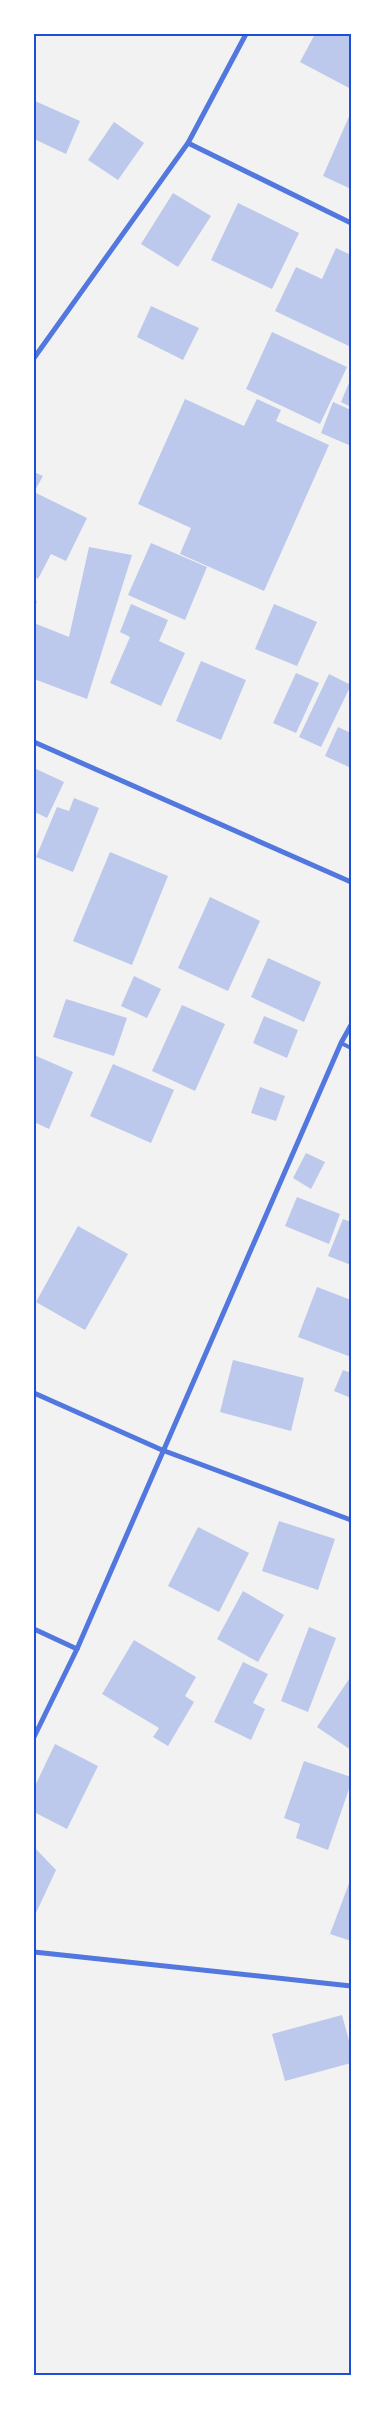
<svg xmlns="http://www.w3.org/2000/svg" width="385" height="2409" font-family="Figtree,sans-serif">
<rect width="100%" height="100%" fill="#f2f2f2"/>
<g fill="#bdc9ec">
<path d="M315 34H351V89L300 62Z"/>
<path d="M35 101 80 121 66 154 34 139Z"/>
<path d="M351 112V189L323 176Z"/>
<path d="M114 122 144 143 118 180 88 160Z"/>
<path d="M173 193 211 216 178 267 141 244Z"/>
<path d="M238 203 299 233 272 289 211 260Z"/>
<path d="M336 248 351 255V347L275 311 296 267 322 279Z"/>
<path d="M151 306 199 328 183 360 137 337Z"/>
<path d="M272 332 347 367 320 424 246 389Z"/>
<path d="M351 378V407L341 402Z"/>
<path d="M185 399 244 426 257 399 281 410 276 421 329 445 264 591 180 554 191 528 138 504Z"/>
<path d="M333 402 351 410V446L321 433Z"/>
<path d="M34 472 43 476 34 492 87 518 66 561 51 554 38 579 34 576Z"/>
<path d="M151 543 207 567 185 620 128 595Z"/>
<path d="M89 547 132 555 87 699 34 679V623L69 637Z"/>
<path d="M34 600 37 601 34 612Z"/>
<path d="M131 604 168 620 159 641 185 653 161 706 110 683 130 637 120 632Z"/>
<path d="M274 604 317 622 297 666 255 649Z"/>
<path d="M201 661 246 680 221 740 176 721Z"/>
<path d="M296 673 319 683 296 733 273 723Z"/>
<path d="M329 674 351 685 321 747 299 737Z"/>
<path d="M338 727 351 733V768L325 756Z"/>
<path d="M34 768 64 782 47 818 35 812 34 815Z"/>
<path d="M74 798 99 808 73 872 36 857 57 807 69 811Z"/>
<path d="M110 852 168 876 132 965 73 941Z"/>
<path d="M210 897 260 921 228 991 178 968Z"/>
<path d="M268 958 321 982 304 1022 251 997Z"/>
<path d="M134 976 161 989 147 1018 121 1006Z"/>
<path d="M66 999 127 1018 114 1056 53 1037Z"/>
<path d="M182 1005 225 1024 195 1091 152 1071Z"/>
<path d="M264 1016 298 1030 287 1058 253 1043Z"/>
<path d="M34 1055 73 1072 49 1129 34 1122Z"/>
<path d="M113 1064 174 1090 151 1143 90 1116Z"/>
<path d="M260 1087 285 1096 276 1121 251 1113Z"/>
<path d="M306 1153 325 1162 311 1189 293 1178Z"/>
<path d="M297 1197 340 1214 329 1244 285 1226Z"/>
<path d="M343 1219 351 1222V1265L328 1256Z"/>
<path d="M78 1226 128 1254 85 1330 36 1302Z"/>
<path d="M317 1287 351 1300V1357L298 1337Z"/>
<path d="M233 1360 304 1378 291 1431 220 1412Z"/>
<path d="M343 1370 351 1373V1398L334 1391Z"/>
<path d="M279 1521 335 1539 318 1590 262 1571Z"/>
<path d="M198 1527 249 1553 219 1612 168 1586Z"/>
<path d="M243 1591 284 1615 258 1662 217 1639Z"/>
<path d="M309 1627 336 1638 308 1712 281 1701Z"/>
<path d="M134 1640 196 1677 185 1696 194 1702 168 1746 153 1737 159 1728 102 1694Z"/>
<path d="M243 1662 268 1674 253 1703 265 1709 251 1740 214 1722Z"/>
<path d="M351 1676V1750L317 1727Z"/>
<path d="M55 1744 98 1766 67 1829 34 1812V1788Z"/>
<path d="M304 1761 351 1777V1783L328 1850 296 1838 300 1824 284 1818Z"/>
<path d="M34 1847 56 1870 36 1913 34 1912Z"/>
<path d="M351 1878V1941L330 1934Z"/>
<path d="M342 2015 351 2048V2063L285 2081 272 2034Z"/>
</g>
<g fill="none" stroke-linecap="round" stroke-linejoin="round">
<path stroke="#5277de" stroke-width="4" d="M341 1043 351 1048"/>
<g stroke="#5277de" stroke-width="5">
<path d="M188 143 351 223"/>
<path d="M34 358 188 143 246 34"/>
<path d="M34 742 351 882"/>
<path d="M34 1393 162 1450 351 1520"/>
<path d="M34 1629 77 1649"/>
<path d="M34 1737 77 1649 341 1043 351 1025"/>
<path d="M34 1952 351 1986"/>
</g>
</g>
<rect width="385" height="2409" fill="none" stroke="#ffffff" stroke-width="70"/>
<rect x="35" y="35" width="315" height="2339" fill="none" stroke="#1d4ed8" stroke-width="2"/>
</svg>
